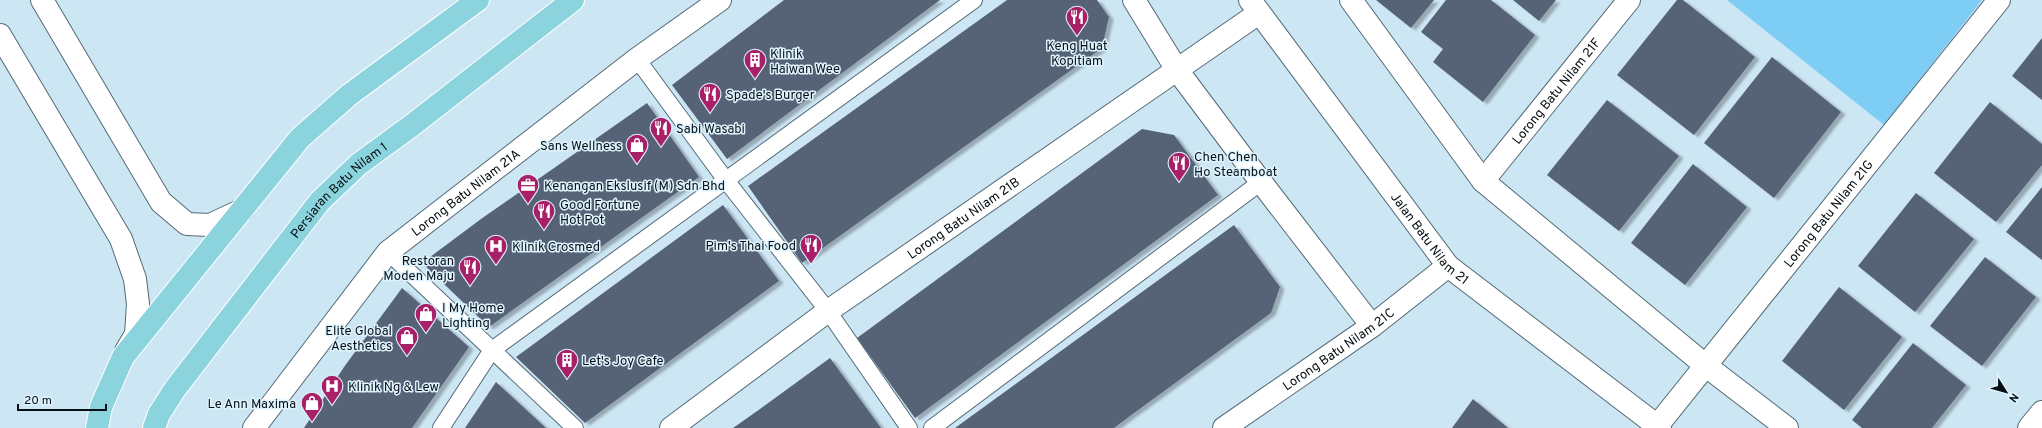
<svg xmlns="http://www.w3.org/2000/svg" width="2042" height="428" font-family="Overpass,sans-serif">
<defs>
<filter id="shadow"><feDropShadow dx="4.5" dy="2.5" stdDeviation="1" flood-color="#0004"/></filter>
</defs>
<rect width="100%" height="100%" fill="#cde6f4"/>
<path fill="#7ecdf5" d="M1727 0H1982L1884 125Z"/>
<g fill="#576476" filter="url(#shadow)">
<path d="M784 0H940L727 159 672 85Z"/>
<path d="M1007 0H1097L1109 17 1102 48 802 263 748 186Z"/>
<path d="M1376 0H1434L1411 28Z"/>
<path d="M1446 0H1491L1535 35 1483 102 1433 62 1443 49 1421 32Z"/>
<path d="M1513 0H1556L1539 21Z"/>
<path d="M1677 0H1683L1755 57 1694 135 1617 75Z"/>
<path d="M2042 38V100L2012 76Z"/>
<path d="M1772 57 1841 112 1774 198 1704 143Z"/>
<path d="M1607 100 1679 156 1619 231 1547 175Z"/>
<path d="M1990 102 2042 144V165L1996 222 1934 173Z"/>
<path d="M647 103 699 177 651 211 489 327 422 263 481 219Z"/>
<path d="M1142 129 1174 135 1218 195 915 418 857 338Z"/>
<path d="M1693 164 1747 207 1685 285 1631 243Z"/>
<path d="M2042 187V260L2006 232Z"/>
<path d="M1916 193 1974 239 1915 312 1858 266Z"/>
<path d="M723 205 779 281 585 423 516 357Z"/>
<path d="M1234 225 1280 287 1271 313 1130 416 1114 428H955Z"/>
<path d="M1985 257 2036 297 1982 366 1930 326Z"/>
<path d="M1839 287 1902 337 1844 410 1782 361Z"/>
<path d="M402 288 469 347 412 428H304L344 367Z"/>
<path d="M1913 343 1966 385 1932 428H1862L1852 420Z"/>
<path d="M830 358 881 428H733L760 409Z"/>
<path d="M496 382 546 428H465Z"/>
<path d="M1473 399 1508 428H1452Z"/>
</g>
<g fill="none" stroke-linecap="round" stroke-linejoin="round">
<g stroke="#546a76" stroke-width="18">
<g id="service">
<path d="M637 59 725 179 828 311 909 428"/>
<path d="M388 252 575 428"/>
<path d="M441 428 492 350 974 0"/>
<path d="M932 428 1261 182"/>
</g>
</g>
<g stroke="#546a76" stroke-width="24">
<g id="minor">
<path d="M42 0 161 202 187 224 210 225 242 210"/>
<path d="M1134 0 1177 70 1261 182 1372 326"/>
<path id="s1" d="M1250 0 1448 266 1660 428"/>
<path d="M1351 0 1483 181 1705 365 1787 428"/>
<path d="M0 35 121 239 135 279 138 304 136 334 126 351"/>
<path id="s2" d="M1483 181 1629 0"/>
<path id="s3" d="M1657 426 1999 0"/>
<path id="s4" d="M254 428 388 252 637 59 720 0"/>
<path id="s5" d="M671 428 828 311 1259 13"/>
<path id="s6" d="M1224 428 1372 326 1448 266"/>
<path d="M2029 428 2042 412"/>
</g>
</g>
<g stroke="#fff" stroke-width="24">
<g id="primary">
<path d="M97 428 101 407 123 357 300 138 349 95 478 0"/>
<path id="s7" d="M154 428 159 414 175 389 320 201 359 164 411 126 573 0"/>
</g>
</g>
<use href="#service" stroke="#fff" stroke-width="16"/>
<use href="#minor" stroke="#fff" stroke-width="22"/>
<use href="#primary" stroke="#8cd4dd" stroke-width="22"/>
</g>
<defs>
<g id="restaurant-pin" transform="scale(1.15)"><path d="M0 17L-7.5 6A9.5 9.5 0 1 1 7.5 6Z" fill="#a82067" stroke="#def3fe"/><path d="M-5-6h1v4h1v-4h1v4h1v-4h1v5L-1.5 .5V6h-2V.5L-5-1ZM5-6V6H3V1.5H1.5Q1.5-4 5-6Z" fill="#fff"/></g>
<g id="building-pin" transform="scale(1.15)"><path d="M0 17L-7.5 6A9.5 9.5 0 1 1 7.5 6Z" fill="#a82067" stroke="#def3fe"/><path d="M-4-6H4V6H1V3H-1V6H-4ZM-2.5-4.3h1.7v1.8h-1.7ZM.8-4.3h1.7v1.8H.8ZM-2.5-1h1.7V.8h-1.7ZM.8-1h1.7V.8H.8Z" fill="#fff"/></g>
<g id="shop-pin" transform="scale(1.15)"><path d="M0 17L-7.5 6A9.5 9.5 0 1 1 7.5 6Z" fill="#a82067" stroke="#def3fe"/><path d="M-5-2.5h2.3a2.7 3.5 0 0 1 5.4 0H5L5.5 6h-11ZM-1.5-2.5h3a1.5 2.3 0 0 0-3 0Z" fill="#fff"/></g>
<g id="office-pin" transform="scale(1.15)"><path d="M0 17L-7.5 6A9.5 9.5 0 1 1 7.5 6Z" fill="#a82067" stroke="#def3fe"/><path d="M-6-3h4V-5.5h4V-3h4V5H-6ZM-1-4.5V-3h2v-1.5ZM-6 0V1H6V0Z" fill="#fff"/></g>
<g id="hospital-pin" transform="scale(1.15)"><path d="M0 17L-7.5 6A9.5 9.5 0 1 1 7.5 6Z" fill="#a82067" stroke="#def3fe"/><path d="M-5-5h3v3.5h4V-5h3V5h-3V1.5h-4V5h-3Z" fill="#fff"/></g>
</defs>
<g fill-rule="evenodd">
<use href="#restaurant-pin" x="1077" y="17"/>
<use href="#building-pin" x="755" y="60"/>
<use href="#restaurant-pin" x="710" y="94"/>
<use href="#restaurant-pin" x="661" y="128"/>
<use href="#shop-pin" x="637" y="145"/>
<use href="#restaurant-pin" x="1179" y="163"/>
<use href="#office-pin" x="528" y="185"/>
<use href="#restaurant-pin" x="544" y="211"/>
<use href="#restaurant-pin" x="811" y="245"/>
<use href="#hospital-pin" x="496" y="246"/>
<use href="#restaurant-pin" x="470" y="267"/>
<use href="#shop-pin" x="426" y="314"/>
<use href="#shop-pin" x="407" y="337"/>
<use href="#building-pin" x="567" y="360"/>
<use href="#hospital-pin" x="332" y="386"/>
<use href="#shop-pin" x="312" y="403"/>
</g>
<g text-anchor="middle" stroke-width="3" stroke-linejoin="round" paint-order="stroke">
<g font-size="13" fill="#070f14" stroke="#def3fe" text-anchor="start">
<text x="1077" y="50" text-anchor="middle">Keng Huat<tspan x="1077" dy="15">Kopitiam</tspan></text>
<text x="770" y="58">Klinik<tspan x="770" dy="15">Haiwan Wee</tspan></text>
<text x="726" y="99">Spade's Burger</text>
<text x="676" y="133">Sabi Wasabi</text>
<text x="622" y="150" text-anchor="end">Sans Wellness</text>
<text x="1194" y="161">Chen Chen<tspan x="1194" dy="15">Ho Steamboat</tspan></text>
<text x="544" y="190">Kenangan Ekslusif (M) Sdn Bhd</text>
<text x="560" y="209">Good Fortune<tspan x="560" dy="15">Hot Pot</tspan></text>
<text x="796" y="250" text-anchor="end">Pim's Thai Food</text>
<text x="512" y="251">Klinik Crosmed</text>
<text x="454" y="265" text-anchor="end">Restoran<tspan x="454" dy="15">Moden Maju</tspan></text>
<text x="442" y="312">I My Home<tspan x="442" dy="15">Lighting</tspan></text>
<text x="392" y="335" text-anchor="end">Elite Global<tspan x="392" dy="15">Aesthetics</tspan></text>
<text x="582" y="365">Let's Joy Cafe</text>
<text x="348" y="391">Klinik Ng &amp; Lew</text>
<text x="296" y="408" text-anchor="end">Le Ann Maxima</text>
</g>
<g font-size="13" fill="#070f14" stroke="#def3fe">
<text dy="5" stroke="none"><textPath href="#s2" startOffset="116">Lorong Batu Nilam 21F</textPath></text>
<text dy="5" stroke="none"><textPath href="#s7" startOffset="303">Persiaran Batu Nilam 1</textPath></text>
<text dy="5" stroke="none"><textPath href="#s4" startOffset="319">Lorong Batu Nilam 21A</textPath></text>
<text dy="5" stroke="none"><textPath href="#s3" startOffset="273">Lorong Batu Nilam 21G</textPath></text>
<text dy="5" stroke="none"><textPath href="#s5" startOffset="360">Lorong Batu Nilam 21B</textPath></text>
<text dy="5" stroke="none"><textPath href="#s1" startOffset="299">Jalan Batu Nilam 21</textPath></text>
<text dy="5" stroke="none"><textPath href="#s6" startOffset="139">Lorong Batu Nilam 21C</textPath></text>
</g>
</g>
<g transform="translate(2006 392) rotate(127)" stroke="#def3fe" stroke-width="3" paint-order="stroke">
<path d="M0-3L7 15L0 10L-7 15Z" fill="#070f14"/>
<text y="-6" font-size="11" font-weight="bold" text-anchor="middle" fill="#070f14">N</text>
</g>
<path d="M18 404v6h88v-6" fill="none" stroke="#070f14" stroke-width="2"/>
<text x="24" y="404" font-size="12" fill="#070f14" stroke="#def3fe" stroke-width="3" paint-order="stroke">20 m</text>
</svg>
